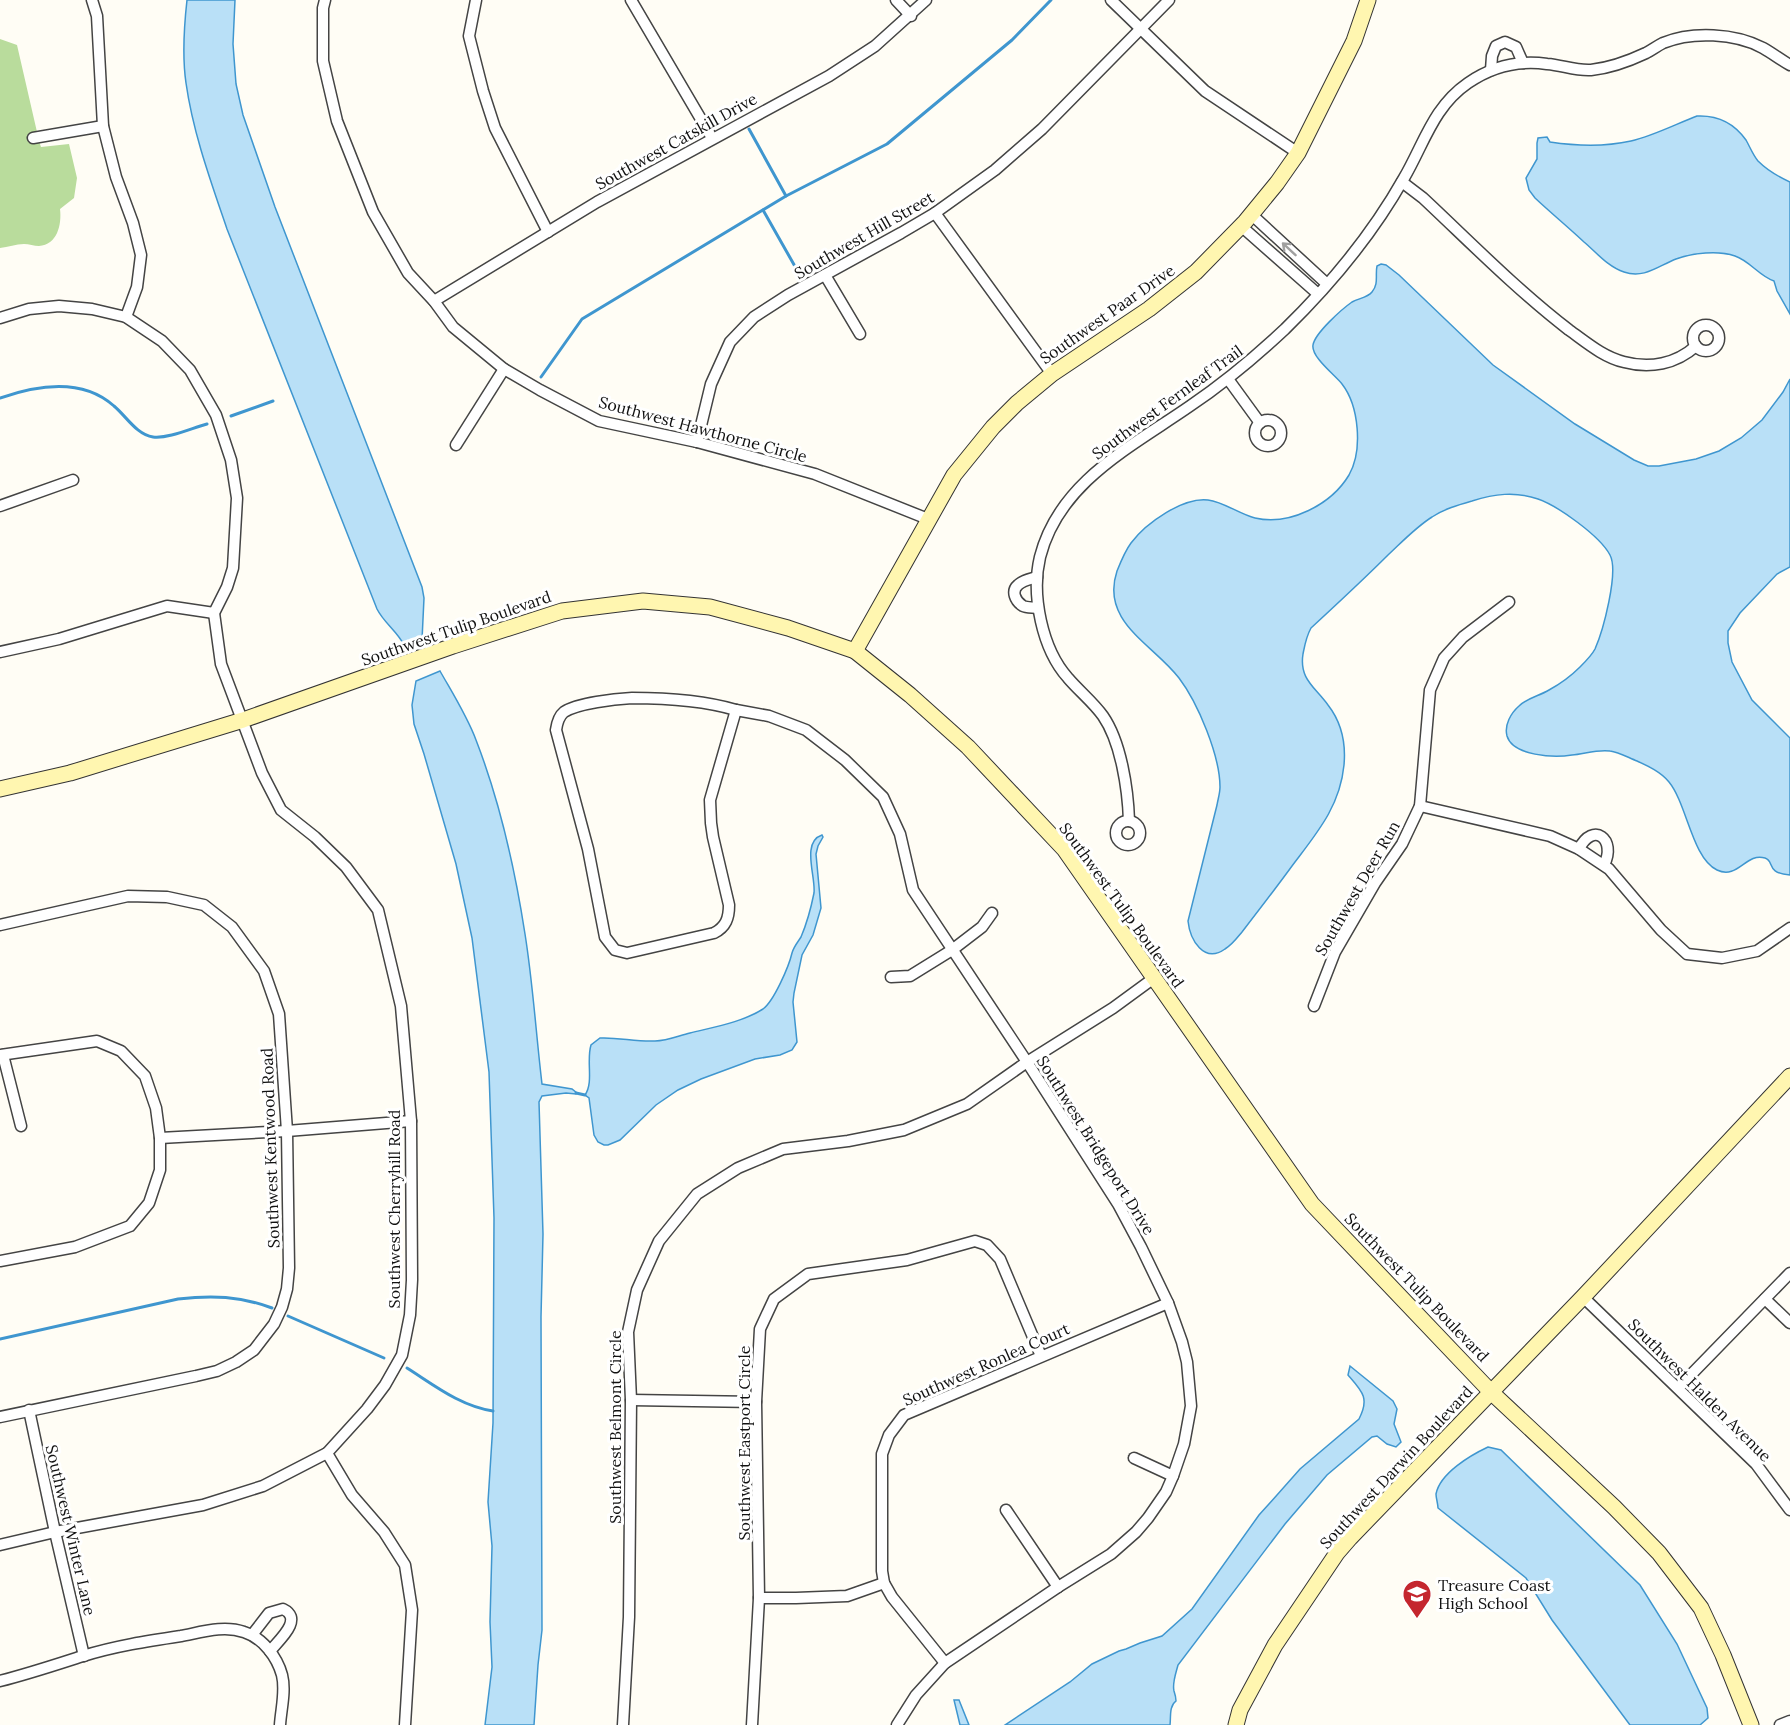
<svg xmlns="http://www.w3.org/2000/svg" width="1790" height="1725" font-family="Lora,serif">
<rect width="100%" height="100%" fill="#fffdf5"/>
<path fill="#b9dc9c" d="M0 39 17 45 37 132 28 134 29 143 39 141 41 147 69 144 77 178 74 198 60 209C62 225 57 245 39 246 34 246 29 244 24 244 16 244 8 247 0 248Z"/>
<g fill="#b9e0f7" stroke="#3f96cf" stroke-width="1.5">
<path d="M187 0H235L233 44 236 84 243 115 275 207 422 587 424 598 422 640 404 645C397 631 384 623 377 609L227 229C211 182 193 133 186 83 182 56 184 27 187 0Z"/>
<path d="M1697 116C1718 115 1734 123 1746 140 1750 147 1753 155 1758 161 1767 170 1779 177 1790 182V314L1777 291 1774 281C1759 276 1750 261 1735 256 1718 250 1693 253 1676 259 1658 266 1644 279 1624 272 1608 267 1596 252 1584 242 1568 227 1551 213 1535 198L1529 190 1526 178 1537 159V143L1538 138 1547 137 1550 142C1577 146 1604 147 1631 141 1653 136 1676 124 1697 116Z"/>
<path d="M1381 264 1386 265 1399 275 1493 365 1575 424 1634 460 1648 466H1659L1696 459 1719 451 1741 438 1762 420 1783 392 1790 379V567L1777 574 1740 613 1728 631V643L1732 662 1752 700 1790 738V875C1765 873 1775 861 1765 858 1746 852 1738 880 1717 870 1692 858 1687 804 1669 782 1661 772 1648 766 1637 761 1629 758 1619 752 1610 751 1598 749 1584 754 1572 755 1554 758 1513 756 1507 736 1504 725 1511 713 1519 706 1527 698 1539 696 1549 690 1560 684 1571 676 1580 667 1585 662 1592 655 1595 649 1603 631 1619 572 1610 555 1600 536 1558 506 1538 499 1515 491 1494 494 1472 501 1458 505 1444 509 1432 517 1416 527 1402 542 1388 555 1363 580 1337 604 1311 628 1306 637 1305 644 1303 654 1299 679 1315 687 1328 705 1342 723 1346 743 1344 765 1340 807 1316 834 1292 866 1276 888 1259 910 1242 932 1237 938 1232 945 1225 949 1204 964 1190 940 1188 921L1217 805C1218 799 1220 793 1220 787 1220 756 1198 703 1179 678 1153 644 1100 622 1117 571 1121 561 1125 551 1131 543 1146 523 1183 497 1208 500 1224 502 1239 514 1255 518 1289 526 1331 505 1349 475 1363 450 1359 406 1342 384 1335 375 1311 357 1313 345 1315 333 1342 309 1352 302 1359 298 1367 298 1372 292 1379 284 1375 275 1377 266Z"/>
<path d="M440 671C453 694 467 716 476 740 500 802 515 869 525 934 533 984 536 1034 542 1084L572 1089 577 1093 576 1094 566 1093 542 1096 539 1102 543 1234 541 1317 542 1630 538 1665 534 1725H485L492 1667 490 1622 492 1546 488 1502 493 1423 494 1218 489 1072 472 938 456 864 424 754 414 724 412 705 416 681Z"/>
<path d="M822 835 823 837 818 846 816 854 821 908 813 935 802 955 794 993 793 1002 797 1042 792 1050 780 1055 755 1059 701 1079 678 1090 656 1105 620 1140 608 1145H604L598 1142 594 1135 589 1098 585 1095C594 1082 586 1061 591 1045L600 1038C618 1037 636 1042 655 1041 667 1041 678 1036 690 1033 714 1027 743 1022 763 1009 774 1001 789 966 792 953 794 946 798 942 801 937 807 923 811 908 814 893 816 877 801 842 822 835Z"/>
<path d="M1350 1366 1393 1401 1397 1409 1394 1424 1401 1442 1396 1447 1387 1444 1377 1436 1372 1437 1327 1475 1285 1524 1178 1665C1176 1673 1172 1683 1174 1691 1175 1694 1176 1697 1176 1701 1169 1706 1171 1717 1170 1725H1005L1070 1682 1092 1664 1119 1651 1126 1649 1140 1643 1162 1636 1192 1609 1259 1515 1277 1495 1300 1469 1359 1419C1370 1398 1362 1391 1348 1375Z"/>
<path d="M1488 1447 1501 1450 1640 1585 1677 1644 1707 1708 1708 1718 1700 1725H1630L1552 1620 1526 1578 1438 1508C1438 1504 1436 1498 1436 1494 1440 1473 1471 1455 1488 1447Z"/>
<path d="M959 1700 969 1725H960L954 1700Z"/>
</g>
<g fill="none" stroke-linecap="round" stroke-linejoin="round">
<g stroke="#3f96cf" stroke-width="3">
<path d="M749 129 786 196"/>
<path d="M763 210 801 277"/>
<path d="M541 377 582 319 786 196 887 144 1012 40 1051 0"/>
<path d="M0 398C37 385 82 377 114 406 126 416 137 435 153 437 168 439 192 428 207 424"/>
<path d="M231 416 273 401"/>
<path d="M576 1093 585 1095"/>
<path d="M288 1316 384 1358"/>
<path d="M0 1339 178 1299C212 1295 240 1296 272 1308"/>
<path d="M407 1368C434 1385 460 1406 493 1411"/>
</g>
<g stroke="#444" stroke-width="13">
<g id="street">
<path d="M92 0 97 16 103 126 116 177 133 223 141 255 137 287 126 317"/>
<path d="M325 0 323 8V61L337 121 373 212 408 273 434 301 453 327 504 369 540 390 599 421 697 442 815 474 928 519"/>
<path d="M476 0 469 36 483 91 495 128 548 232"/>
<path d="M631 0 712 138"/>
<path d="M896 0 911 16"/>
<path d="M1111 0 1205 91 1298 153"/>
<path d="M1491 70 1492 56 1496 46 1505 42 1516 47 1523 63"/>
<path d="M33 138 103 126"/>
<path d="M1402 182 1423 198C1471 243 1517 290 1569 330 1586 342 1603 357 1624 362 1650 369 1676 364 1696 346"/>
<path d="M935 213 1052 374"/>
<path d="M1251 214 1327 284"/>
<path d="M1241 226 1318 294"/>
<path d="M825 275 860 334"/>
<path d="M434 301 597 202 829 76 875 46 926 0"/>
<path d="M0 318 29 309 59 306 92 309 126 317 162 341 190 370 216 415 231 460 237 498 233 568 227 587 214 613 221 664 262 773 281 810 315 837 346 867 378 910 401 1006 411 1121 412 1280 410 1315 402 1355 385 1385 367 1409 327 1453 263 1486 203 1505 55 1532 0 1545"/>
<circle cx="1706" cy="338" r="13"/>
<path d="M1228 379 1260 423"/>
<circle cx="1268" cy="433" r="13"/>
<path d="M697 442 711 384 730 342 754 317 788 295 901 233 935 213 995 170 1042 129 1169 0"/>
<path d="M456 445 504 369"/>
<path d="M0 506 73 480"/>
<path d="M1037 577C1031 579 1023 580 1018 585 1011 591 1015 601 1023 606 1027 608 1033 607 1038 608"/>
<path d="M0 652 59 639 167 606 214 613"/>
<path d="M632 698C668 698 702 700 736 710L710 800 711 823 713 837 729 905C729 918 726 927 714 933L627 953 615 950 605 937 588 849 556 730C557 723 559 716 564 712 578 703 615 699 632 698Z"/>
<path d="M736 710 769 716 806 730 845 760 883 797 900 834 913 890 1027 1062 1118 1204 1141 1247 1168 1303 1182 1342 1187 1362 1191 1406 1184 1444 1173 1476 1166 1492 1148 1518 1136 1532 1111 1554 1058 1587 945 1663 916 1695 897 1725"/>
<path d="M1420 806 1550 836 1579 849 1609 869 1661 930 1687 954 1722 958 1757 951 1790 928"/>
<circle cx="1128" cy="833" r="12"/>
<path d="M1129 821C1128 789 1121 742 1103 716 1093 702 1079 691 1068 678 1042 649 1031 595 1040 557 1059 482 1131 447 1190 406 1224 383 1255 357 1285 329 1330 285 1373 233 1404 178 1424 144 1433 107 1468 83 1491 67 1518 60 1547 64 1562 65 1575 71 1591 70 1610 68 1629 61 1646 53 1652 50 1657 46 1663 43 1692 31 1735 33 1763 48 1772 53 1781 60 1790 65"/>
<path d="M1579 849C1593 821 1617 839 1604 865"/>
<path d="M0 925 128 896 167 897 204 905 232 927 264 971 279 1014 287 1131 289 1268 287 1289 282 1307 274 1324 254 1350 236 1362 217 1371 196 1376 0 1417"/>
<path d="M891 977 910 976 952 950 982 927 992 913"/>
<path d="M1314 1006 1335 952 1375 883 1402 844 1420 806 1430 690 1444 658 1463 637 1509 602"/>
<path d="M0 1055 97 1041 121 1051 145 1076 156 1108 160 1138V1170L149 1203 130 1226 75 1247 0 1261"/>
<path d="M3 1055 21 1126"/>
<path d="M160 1138 287 1131 411 1121"/>
<path d="M1583 1297 1756 1464 1790 1510"/>
<path d="M1765 1299 1790 1323"/>
<path d="M1678 1388 1790 1273"/>
<path d="M631 1400 756 1402"/>
<path d="M29 1410 55 1532 84 1656"/>
<path d="M327 1453 352 1495 384 1532 405 1565 412 1610 405 1725"/>
<path d="M1134 1458 1173 1476"/>
<path d="M1006 1510 1058 1587"/>
<path d="M759 1598H796L847 1596 884 1583"/>
<path d="M252 1635 269 1613 283 1609C304 1619 279 1640 270 1651"/>
<path d="M945 1663 892 1597 884 1583 882 1571V1454L889 1435 904 1415 1168 1303"/>
<path d="M0 1681C28 1674 55 1665 83 1656 115 1646 148 1641 181 1636 202 1632 224 1625 244 1632 263 1638 277 1657 282 1675 286 1691 281 1709 280 1725"/>
<path d="M623 1725 629 1617 631 1400 628 1332 637 1290 659 1241 697 1194 738 1168 783 1149 848 1141 904 1130 967 1104 1027 1062 1113 1008 1154 978"/>
<path d="M752 1725 759 1598 756 1402 760 1329 774 1299 808 1274 907 1260 975 1241 987 1245 1000 1259 1041 1356"/>
<path d="M1780 1725 1790 1721"/>
</g>
</g>
<g stroke="#333" stroke-width="17">
<g id="secondary">
<path d="M855 651 954 475 993 427 1017 403 1052 374 1149 309 1196 272 1245 222 1277 183 1298 153 1354 41 1368 0"/>
<path d="M0 789 70 773 243 720 453 646 562 611 643 601 710 607 788 628 855 651 910 695 968 747 1064 849 1312 1204 1491 1392 1614 1507 1659 1553 1701 1608 1723 1655 1751 1725"/>
<path d="M1236 1725 1240 1710 1275 1645 1337 1553 1350 1538 1583 1297 1790 1076"/>
</g>
</g>
<use href="#street" stroke="#fff" stroke-width="10"/>
<use href="#secondary" stroke="#fff6b0" stroke-width="15"/>
</g>
<defs><path id="oneway-shaft" d="M-6 0H5M1.5-3L5.5 0L1.5 3" fill="none" stroke-width="1.6" stroke-linecap="round" stroke-linejoin="round" transform="scale(1.5)"/></defs>
<use stroke="#a0a0a0" href="#oneway-shaft" transform="translate(1289 249) rotate(-137)"/>
<defs>
<g id="school-pin" transform="scale(1.5)"><path d="M0 17L-7.5 6A9.5 9.5 0 1 1 7.5 6Z" fill="#c4262e" stroke="#fff"/><path d="M0-5L7-2L0 1L-7-2ZM-4 1L0 2.5L4 1V4Q0 6-4 4Z" fill="#fff"/></g>
</defs>
<g fill-rule="evenodd">
<use href="#school-pin" x="1417" y="1594"/>
</g>
<g text-anchor="middle" stroke-width="6" stroke-linejoin="round" paint-order="stroke">
<g font-size="16" fill="#111" stroke="#fff">
<text transform="translate(676 141) rotate(-29)" y="6">Southwest Catskill Drive</text>
<text transform="translate(864 235) rotate(-30)" y="6">Southwest Hill Street</text>
<text transform="translate(1107 314) rotate(-35)" y="6">Southwest Paar Drive</text>
<text transform="translate(1167 402) rotate(-36)" y="6">Southwest Fernleaf Trail</text>
<text transform="translate(703 429) rotate(15)" y="6">Southwest Hawthorne Circle</text>
<text transform="translate(456 628) rotate(-19)" y="6">Southwest Tulip Boulevard</text>
<text transform="translate(1357 888) rotate(-60)" y="6">Southwest Deer Run</text>
<text transform="translate(1122 905) rotate(54)" y="6">Southwest Tulip Boulevard</text>
<text transform="translate(1096 1145) rotate(58)" y="6">Southwest Bridgeport Drive</text>
<text transform="translate(270 1148) rotate(-92)" y="6">Southwest Kentwood Road</text>
<text transform="translate(394 1209) rotate(-90)" y="6">Southwest Cherryhill Road</text>
<text transform="translate(1417 1287) rotate(46)" y="6">Southwest Tulip Boulevard</text>
<text transform="translate(986 1364) rotate(-24)" y="6">Southwest Ronlea Court</text>
<text transform="translate(1700 1390) rotate(45)" y="6">Southwest Halden Avenue</text>
<text transform="translate(615 1427) rotate(-90)" y="6">Southwest Belmont Circle</text>
<text transform="translate(744 1443) rotate(-90)" y="6">Southwest Eastport Circle</text>
<text transform="translate(1396 1467) rotate(-47)" y="6">Southwest Darwin Boulevard</text>
<text transform="translate(71 1530) rotate(77)" y="6">Southwest Winter Lane</text>
</g>
<g font-size="16" fill="#111" stroke="#fff" text-anchor="start">
<text x="1438" y="1591">Treasure Coast<tspan x="1438" dy="18">High School</tspan></text>
</g>
</g>
</svg>
